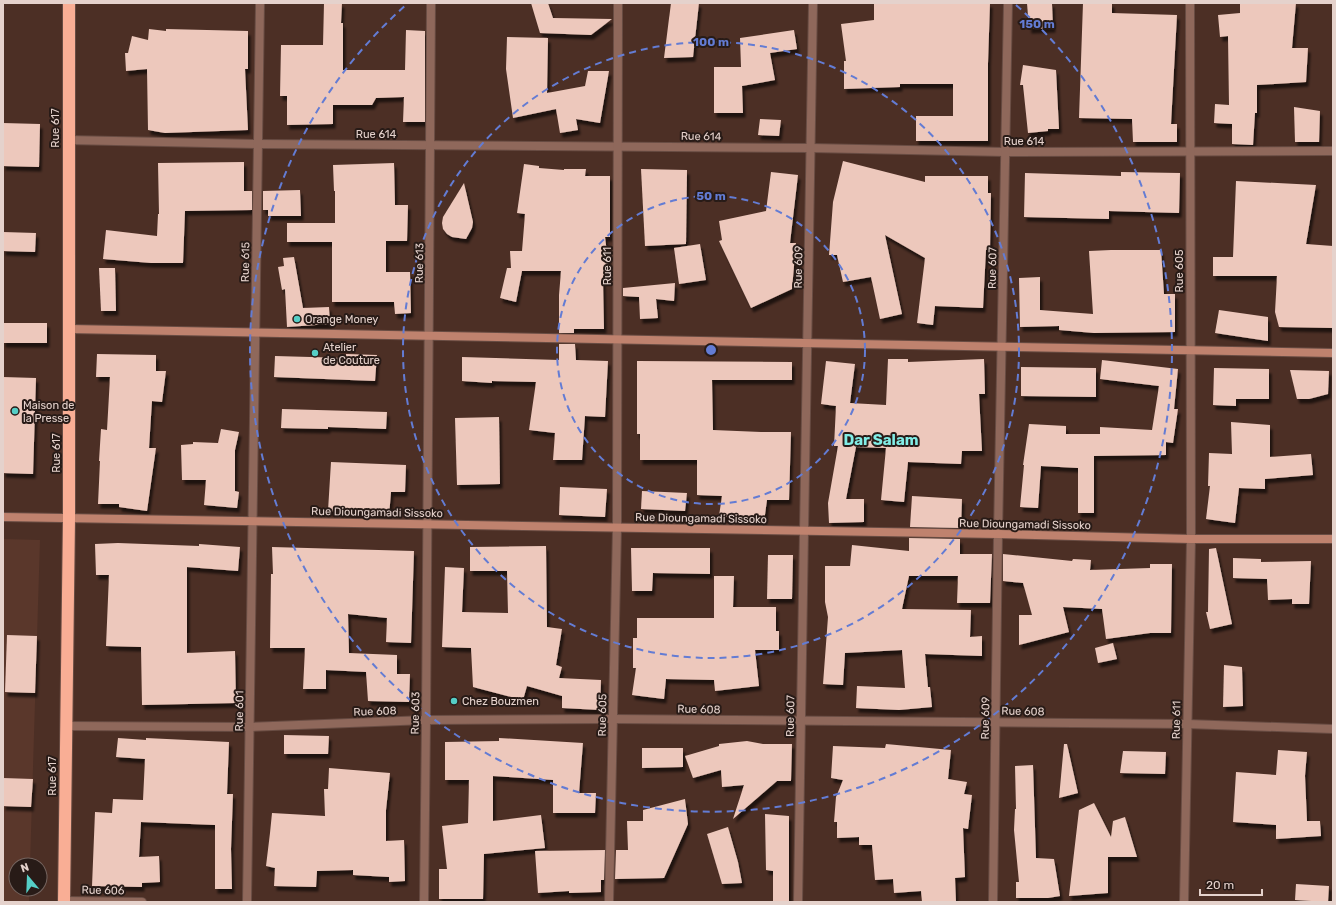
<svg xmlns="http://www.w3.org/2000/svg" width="1336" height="905" font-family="Rubik,sans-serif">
<defs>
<filter id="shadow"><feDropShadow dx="2.5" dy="4.5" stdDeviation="1" flood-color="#0009"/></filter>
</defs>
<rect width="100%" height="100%" fill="#4c2f25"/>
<path fill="#5a372b" d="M3 539 40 540 30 865H16V889H29V902H3Z"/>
<g fill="#edc8bc" filter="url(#shadow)">
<path d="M324 3H342L341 23H343V70H405L406 30 425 31V122H403L404 97 376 98 372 105H333V124L287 125V96H280L281 45H323Z"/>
<path d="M531 3H548L553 18 612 19 591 35 540 33Z"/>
<path d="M671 3H699L693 57 664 58Z"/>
<path d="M874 3H990L988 63V141H916V116H953V84H900V87L844 89V61H846L841 24 874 20Z"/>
<path d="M1027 3H1052L1053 28 1029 29Z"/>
<path d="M1083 3H1112V13L1177 15 1171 124H1177V142H1133L1132 119 1079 118Z"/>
<path d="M1240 3H1296L1292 48H1308L1306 82 1257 85V113H1255L1253 145 1232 144V124L1214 123 1215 104 1229 105 1228 36 1220 37 1218 15 1240 13Z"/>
<path d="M149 29 166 31V29L248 31V69H245L248 130 165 133 148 130 147 69 126 71 125 53H128L132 36 148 40Z"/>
<path d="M794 30 797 49 770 53 775 80 742 86 743 113H714V67H741L740 38Z"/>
<path d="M507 37 548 38 547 93 585 86 588 71H609L600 123 576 119 578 130 560 133 556 109 513 118 506 69Z"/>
<path d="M1023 65 1056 70 1059 129H1048V131L1028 133 1023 85H1020Z"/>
<path d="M1294 107 1320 111 1319 142H1295Z"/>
<path d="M760 119 781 120 779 136 758 135Z"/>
<path d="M3 123 40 124 39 167 3 166Z"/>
<path d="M843 161 925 182V176H988V193H991L990 250H986L983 308 935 306 933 325 917 323 925 258 885 235 902 314 880 319 871 277 843 282 837 255H829L833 202Z"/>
<path d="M244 162V191H252V210L185 211 183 263H151L103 259 106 230 157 236 158 214H159L158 163Z"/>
<path d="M394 163 395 205H408L407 241H386V272H410L411 313 395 314 394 302H332V242H287V223H335V191H334L333 165Z"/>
<path d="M524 164 539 166V168L564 170V169H586L585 176H610V237H605L609 268V280H603L604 329H574V333H559V295L561 271H522L516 302 500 298 507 268H511L510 251H522L525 214 517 213Z"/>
<path d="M641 169 687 170 686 244 645 246Z"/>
<path d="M771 172 798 175 790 243H796L792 289 751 308 719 241 722 240 719 221 766 211Z"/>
<path d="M1121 172 1180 173 1179 213 1109 211V219L1024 217 1025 173 1121 176Z"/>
<path d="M1236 181 1316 185 1306 244 1333 246V328L1279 327 1275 312 1277 276H1213V257H1233Z"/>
<path d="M464 183 473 222 472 228 466 239 452 237 447 234 443 229 442 223 443 217Z"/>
<path d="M300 190 301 216H268V210H263V191Z"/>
<path d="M3 232 36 233 35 252 3 251Z"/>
<path d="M700 244 706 280 679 284 674 248Z"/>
<path d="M1111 250H1161L1164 294H1175V332L1094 333 1059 330V326L1020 327 1019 278 1040 277V310L1093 314 1089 251Z"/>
<path d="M294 257 303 308 329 307 330 324 287 327 285 289 282 290 278 267 284 266 283 258Z"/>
<path d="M99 268H115L116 311H101Z"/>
<path d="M675 283 674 301 656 299 658 318 640 319 639 297 623 296V288Z"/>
<path d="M1219 310 1268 317V341L1215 333Z"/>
<rect x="3" y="323" width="44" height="20"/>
<path d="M559 344H575L576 360 608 361 605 417 585 416 582 460H553L555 433 529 430 536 382 492 381V383L462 381V357L559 360Z"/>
<path d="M97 354 156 355V371H166L162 402 152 401 149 448H156L147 511 119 507V504H98L100 461H99L101 429 107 430 110 377H96Z"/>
<path d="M346 354 377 355 375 381 274 377 275 356 346 358Z"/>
<path d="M888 359H908V362L984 359 985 394H979L982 451H962L961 464 908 462 904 502 881 500 886 448 856 447 846 499H864V522L829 523 828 503 838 446H834L836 406 821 404 826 361 855 364 850 403 886 405Z"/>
<path d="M1102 360 1178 369 1174 409H1178L1173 443 1166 442V455L1094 456V513H1078V468L1041 466 1038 508 1020 507 1024 465H1023L1029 424 1066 426V434H1100V427L1152 430 1159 386 1100 379Z"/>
<path d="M637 361 792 362V380H712L713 430 761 432H791L789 500H767L764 522 719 516 722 496 697 495V460H640V434H637Z"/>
<path d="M1021 367 1096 368V397L1021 396Z"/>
<path d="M1214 368 1269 369V399H1236V406L1213 405Z"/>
<path d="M1290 370 1329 371 1328 394 1309 399H1297Z"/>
<path d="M3 377 36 378 33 474 3 473Z"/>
<path d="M282 409 387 412 386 429 328 427V429L281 428Z"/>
<path d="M499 417 500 484 457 485 455 418Z"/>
<path d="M1231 422 1270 425V457L1311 454 1313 475 1265 479V489L1239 488 1235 523 1206 519 1210 486H1208L1209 453 1232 454Z"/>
<path d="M221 429 239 432 235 450V491L239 492 237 508 204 505 206 480H182L181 445 193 444V442L218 443Z"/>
<path d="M331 462 406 465 405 492H391L389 516 328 511Z"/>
<path d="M560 487 607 489 605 517 559 515Z"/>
<path d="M642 491 687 493 685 511 641 509Z"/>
<path d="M912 496 962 499 961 528 910 527Z"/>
<path d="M909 538 960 539V554H992L990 603H957L958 576H909L902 609 971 610 970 637 982 636V656L925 654 928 687H930L932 707 899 710 856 708 857 686 905 688 902 650 845 653 843 685 823 684 828 617 825 602V566H850L852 545 909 551Z"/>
<path d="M118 543 199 546V544L240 547 238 571 187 567V653L235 651 236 703 142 705 141 647 106 646 109 575H96L95 544Z"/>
<path d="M546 546 547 627 562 629 556 665 562 667 559 678 601 680 600 710 562 708V696L527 686 523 700 473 687 471 648 442 647 445 567 464 568 462 612 508 613 507 571H470V547Z"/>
<path d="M272 547 414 551 411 643 386 642 387 618 348 614 349 653 397 655V674H410L409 702 368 701 366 672 326 670V689H303L305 648H270L271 574H273Z"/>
<path d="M631 548H710V574L653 573 652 591H632Z"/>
<path d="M1216 548 1232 624 1210 629 1206 612H1208L1209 549Z"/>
<path d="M1003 554 1072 561 1073 559 1091 560 1090 570 1150 568V564H1172L1171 633H1150L1106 639 1102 609 1063 607 1069 632 1019 645V615H1032L1023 583 1003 581Z"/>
<path d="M768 555H793L792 599H767Z"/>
<path d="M1233 558 1261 559V562L1311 561 1309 604H1292V599L1268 600 1267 579 1233 578Z"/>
<path d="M714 576H734L733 607H776V631H779V650H755L759 686 715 691 714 680 666 679 664 699 632 695 636 668H633V638H637V618H714Z"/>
<path d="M7 635 37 636 35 693 5 692Z"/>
<path d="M1113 643 1117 659 1098 663 1095 648Z"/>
<path d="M1224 665 1242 667 1243 706 1223 707Z"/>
<path d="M284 735 329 736 328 754H284Z"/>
<path d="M118 738 146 740V738L229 742 227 794H233L231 849 232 889H215V825L141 822 139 857 159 856 160 882 142 883V887L92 886 95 812 112 813 113 799 143 800 145 759 116 757Z"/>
<path d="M499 738 583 743 579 793H596L595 813H553V780L493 776V821L541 815 545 848 484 854 483 899H439V869H447L442 826 468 823 469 780H445V742L499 741Z"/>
<path d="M747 741 763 744H792L791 781H777L733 819 744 785 722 787 721 770 693 778 685 756 719 746V744Z"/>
<path d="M886 744 951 750 948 779 967 782 964 794 972 795 968 829 963 828 965 877 955 878 956 902H922L921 891 894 893 893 879 875 880 872 845H859V837L837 838V822H834L836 797 843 780 831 778 833 746 885 748Z"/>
<path d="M1064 744H1067L1078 793 1059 798Z"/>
<path d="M642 748H683V767L642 768Z"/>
<path d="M1278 750 1307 752 1305 776 1307 821H1320L1321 836 1276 839V825L1233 822 1236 772 1276 775Z"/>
<path d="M1123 751 1166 752 1165 774 1120 773Z"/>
<path d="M1033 765 1036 858 1054 859 1060 896 1048 898H1016V882H1019L1014 830 1015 809H1016L1015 766Z"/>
<path d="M329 768 390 773 386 810V841L404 840 405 881 389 882V877L353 875V870L317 871 316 887 274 886 275 868 266 866 270 833 272 813 325 816 324 789H328Z"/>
<path d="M3 778 33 779 31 807 3 806Z"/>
<path d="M685 799 688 824 664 878 615 879 616 850H628L627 821H643V810Z"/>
<path d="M1094 803 1111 837 1113 821 1125 817 1137 857H1108V893L1069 896 1079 810Z"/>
<path d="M765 814 789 816V902H773V871L766 870Z"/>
<path d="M728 827 738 862 742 883 722 884 707 834Z"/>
<path d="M605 850 604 880H601V892L569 893V891L538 893 535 851Z"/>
<path d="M1296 884 1329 886 1328 902 1295 900Z"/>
</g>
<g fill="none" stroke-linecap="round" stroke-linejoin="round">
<g stroke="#684c43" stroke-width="10">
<g id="street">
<path d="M68 140 258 144 811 148 1005 152 1333 151"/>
<path d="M66 726 250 727 426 720 613 719 1187 724 1333 729"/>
<path d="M64 901 142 902"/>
<path d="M247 902 260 3"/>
<path d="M424 902 426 720 431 3"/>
<path d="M609 902 617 528 618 3"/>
<path d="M798 902 804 531 813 3"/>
<path d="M993 902 998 534 1008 3"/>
<path d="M1184 902 1191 539 1190 3"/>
</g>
</g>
<g stroke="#684c43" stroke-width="10">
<g id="secondary">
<path d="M69 329 1333 353"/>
<path d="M3 517 998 534 1191 539H1333"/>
</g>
</g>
<g stroke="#684c43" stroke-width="14">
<path id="highway" d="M64 902 69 518V3"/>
</g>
<use href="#street" stroke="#8f685b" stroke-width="8"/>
<use href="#secondary" stroke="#bf826e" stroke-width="8"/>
<use href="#highway" stroke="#f9ae95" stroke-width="12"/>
</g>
<g fill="none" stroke="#637cd4" stroke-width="2" stroke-dasharray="7 5">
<circle cx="711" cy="350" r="154"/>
<circle cx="711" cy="350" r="308"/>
<path d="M1016 5A461 461 0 1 1 406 5"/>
</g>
<g fill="#55cec6" stroke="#281b17" stroke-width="1.5">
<circle cx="297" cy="319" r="4"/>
<circle cx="315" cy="353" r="4"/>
<circle cx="15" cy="411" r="4"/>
<circle cx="454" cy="701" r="4"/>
</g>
<g text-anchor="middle" stroke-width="4" stroke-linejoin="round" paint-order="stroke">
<g font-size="11" fill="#e5d2cc" stroke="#281b17">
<text transform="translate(55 128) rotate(-90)" y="4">Rue 617</text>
<text x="376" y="138">Rue 614</text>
<text transform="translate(701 136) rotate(1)" y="4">Rue 614</text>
<text x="1024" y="145">Rue 614</text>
<text transform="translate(245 262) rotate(-89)" y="4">Rue 615</text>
<text transform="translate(419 263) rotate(-89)" y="4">Rue 613</text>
<text transform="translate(607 266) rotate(-90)" y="4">Rue 611</text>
<text transform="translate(798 267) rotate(-89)" y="4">Rue 609</text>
<text transform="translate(992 268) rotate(-89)" y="4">Rue 607</text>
<text transform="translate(1179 271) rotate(-90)" y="4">Rue 605</text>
<text transform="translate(56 453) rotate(-90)" y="4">Rue 617</text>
<text transform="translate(377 512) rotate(1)" y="4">Rue Dioungamadi Sissoko</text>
<text transform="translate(701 518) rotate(1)" y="4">Rue Dioungamadi Sissoko</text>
<text transform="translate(1025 524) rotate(1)" y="4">Rue Dioungamadi Sissoko</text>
<text transform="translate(699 709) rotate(1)" y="4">Rue 608</text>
<text transform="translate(239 711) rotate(-89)" y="4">Rue 601</text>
<text transform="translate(375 711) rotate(-2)" y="4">Rue 608</text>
<text transform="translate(1023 711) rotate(1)" y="4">Rue 608</text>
<text transform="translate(415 713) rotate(-89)" y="4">Rue 603</text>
<text transform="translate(602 715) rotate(-89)" y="4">Rue 605</text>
<text transform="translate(790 716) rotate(-89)" y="4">Rue 607</text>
<text transform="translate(985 718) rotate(-89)" y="4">Rue 609</text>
<text transform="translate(1176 720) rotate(-89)" y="4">Rue 611</text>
<text transform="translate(52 776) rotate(-90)" y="4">Rue 617</text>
<text transform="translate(103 890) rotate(1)" y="4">Rue 606</text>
</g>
<g font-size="11" fill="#e5d2cc" stroke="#281b17" text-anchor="start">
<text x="305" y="323">Orange Money</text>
<text x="323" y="351">Atelier<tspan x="323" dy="13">de Couture</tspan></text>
<text x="23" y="409">Maison de<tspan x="23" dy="13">la Presse</tspan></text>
<text x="462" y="705">Chez Bouzmen</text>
</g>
<g font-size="15" font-weight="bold" fill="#82ede6" stroke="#281b17">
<text x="881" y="445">Dar Salam</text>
</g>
</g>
<circle cx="711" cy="350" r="6" fill="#637cd4" stroke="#281b17" stroke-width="2"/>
<g font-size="12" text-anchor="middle" font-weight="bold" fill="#637cd4" stroke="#281b17" stroke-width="4" stroke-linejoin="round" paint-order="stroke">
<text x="1037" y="28">150 m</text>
<text x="711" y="46">100 m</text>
<text x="711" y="200">50 m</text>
</g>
<rect width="1336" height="905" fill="none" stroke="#e5d2cc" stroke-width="8"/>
<g transform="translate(28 877) rotate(341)"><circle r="19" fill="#281b17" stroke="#74645f"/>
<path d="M0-3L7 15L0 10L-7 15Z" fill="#55cec6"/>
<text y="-6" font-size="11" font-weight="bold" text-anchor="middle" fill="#e5d2cc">N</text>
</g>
<path d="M1200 889v6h62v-6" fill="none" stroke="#e5d2cc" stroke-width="2"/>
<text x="1206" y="889" font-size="12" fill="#e5d2cc" stroke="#281b17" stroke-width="3" paint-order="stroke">20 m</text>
</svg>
